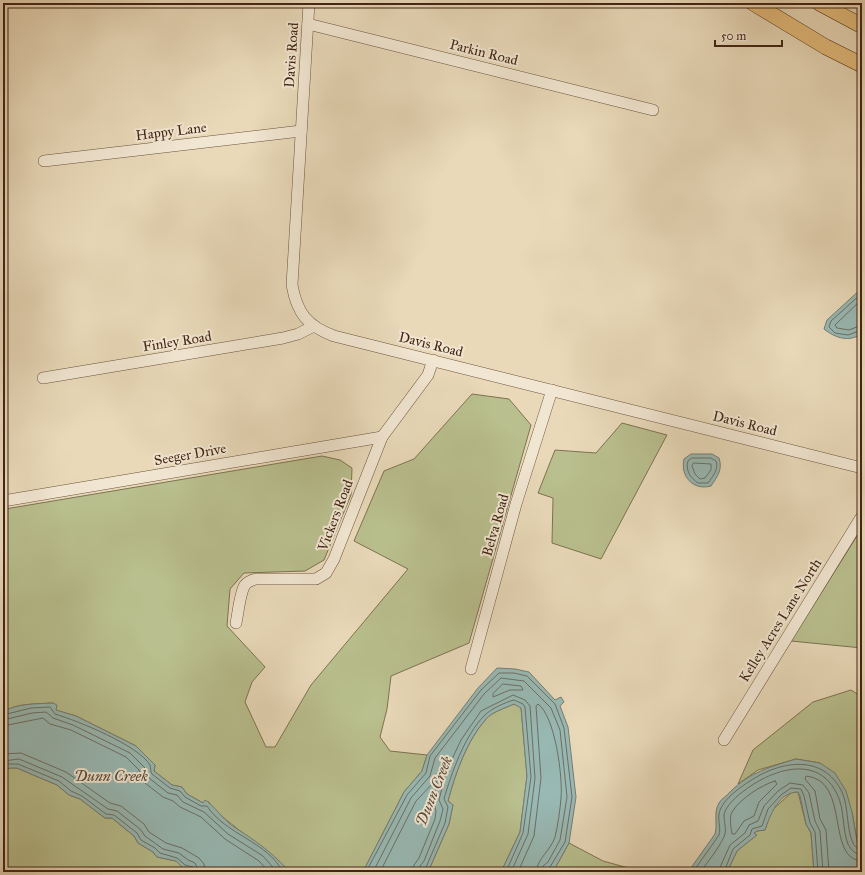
<svg xmlns="http://www.w3.org/2000/svg" width="865" height="875" font-family="'IM FELL Great Primer',serif">
<rect width="100%" height="100%" fill="#e9d9b9"/>
<filter id="stains"><feTurbulence type="fractalNoise" baseFrequency=".005" numOctaves="4"/><feColorMatrix values="0 0 0 0 .2 0 0 0 0 .09 0 0 0 0 .02 0 0 0 .5 -.17"/></filter>
<radialGradient id="worn" r=".72"><stop offset=".6" stop-color="#630" stop-opacity="0"/><stop offset="1" stop-color="#630" stop-opacity=".3"/></radialGradient>
<g fill="#b9bf8e" stroke="#7e7251">
<path d="M472 394 509 399 531 425 469 643 391 676 387 709 380 737 390 751 427 755 422 771 404 792 366 866 360 872H287V869L213 809 209 802 203 803 187 794 182 787 172 785 154 771 155 765 136 746 76 716 55 710 53 703C37 704 17 703 3 712V511L5 509 322 456 340 460 352 468 351 495 324 560 305 571 244 573 230 589 227 626 265 667 252 682 245 702 266 747H275L311 685 408 569 354 541 384 471 414 459Z"/>
<path d="M622 423 667 435 601 559 552 543 553 498 538 493 555 450 596 453Z"/>
<path d="M862 528V648L791 641Z"/>
<path d="M851 690 862 697V848L857 841 852 812 820 763 796 759 758 770 738 784 753 750 813 702Z"/>
<path d="M514 704 521 707 527 776 520 832 501 872H428L449 824 453 805 448 801C455 774 467 740 486 719 492 712 505 708 514 704Z"/>
<path d="M9 768H17L57 785 69 795 80 799 105 818H112L134 836 138 843 153 852 157 857 176 861 183 868 193 872H3V774Z"/>
<path d="M792 792H798L806 824 811 833 814 872H727L737 851 756 835 754 833 757 831 765 830 771 811Z"/>
<path d="M569 843 603 861 643 872H544L554 870Z"/>
</g>
<g fill="#98b9b4" stroke="#767d74">
<path d="M862 288V333C850 343 835 338 824 329L827 320Z"/>
<path d="M691 454H712L719 458C723 470 717 477 711 486 693 491 680 476 684 459Z"/>
<path d="M497 668 515 669 529 672 555 700 561 697 564 702 560 706 568 727 576 797 569 843 554 870 544 872H501L520 832 527 776 521 708 514 704C505 708 492 712 486 719 467 740 455 774 448 801L453 805 449 824 428 872H360L366 866 404 792 422 771 427 755 478 688Z"/>
<path d="M53 703 57 705 56 710 76 716 136 746 155 765 154 771 172 785 182 787 187 794 203 803 205 800C212 803 224 821 234 827 256 841 269 850 287 869V872H193L183 868 176 861 157 857 153 852 138 843 134 836 112 818H105L80 799 69 795 57 785 17 768H9L3 775V712C17 703 37 704 53 703Z"/>
<path d="M796 759 820 763 835 773 846 791 852 812 857 841 862 848V872H814L811 833 806 824 800 796 798 792C779 792 770 815 765 830L757 831 754 833 757 835 737 851 727 872H688L715 834C718 824 713 813 719 803 721 799 727 796 730 792 750 772 770 767 796 759Z"/>
</g>
<g fill="none" stroke-linecap="round" stroke-linejoin="round">
<g stroke="#6e6e64" stroke-width="1">
<path d="M862 293 831 321 829 327 835 333 848 335 862 330"/>
<path d="M862 299 835 325 837 328 849 330 862 325"/>
<path d="M692 458H711L716 461C719 469 713 476 708 483H698C691 478 685 471 688 461Z"/>
<path d="M694 463 711 464V470L705 478 700 479 695 474 692 466Z"/>
<path d="M503 684 521 686 523 690H510L493 697V694Z"/>
<path d="M3 715 31 708 50 707 55 714C78 721 138 745 150 765 151 768 150 771 152 774L170 788 180 791 185 797 201 806H207C226 835 267 841 283 872"/>
<path d="M3 720 32 713 46 712 53 718 73 725 130 753 145 768 149 778 168 793 177 795 183 802 204 812 228 834 263 856 277 872"/>
<path d="M3 726 43 718 50 724 71 730 126 757 139 770 141 778 145 783 163 797 173 801 180 807 201 817 225 839 259 861 269 872"/>
<path d="M3 754 21 753 66 772 110 803 121 806 144 824 149 832 166 843 182 848 199 858 204 864 205 872"/>
<path d="M3 761 19 759 62 777 108 809 117 811 140 829 145 836 163 849 179 853 188 860 195 863 199 872"/>
<path d="M3 768 8 764H18L59 781 71 791 82 796 106 814 114 815 137 833 141 840 155 848 160 853 177 858 185 865 193 867 194 872"/>
<path d="M775 781 777 784 759 802 754 816 744 821 735 834H732C731 828 729 817 732 812 740 799 761 785 775 781Z"/>
<path d="M366 872 407 795 426 773 430 756 481 690 499 673H514L527 676 555 704 564 728 572 797 565 842 547 872"/>
<path d="M373 872 411 798 430 776 435 758 484 694 501 678 524 681 551 708 560 730 567 797 560 840 548 862 543 866 542 872"/>
<path d="M380 872 416 801 436 780 437 783 433 799 436 811 435 819 419 858 414 865 413 872"/>
<path d="M419 872 420 866 424 861 440 821 443 809 439 800 446 772 461 740 481 711 513 695 525 700 530 706 535 778 528 834 511 872"/>
<path d="M424 872 445 823 448 807 444 799C451 774 465 735 484 716 490 709 506 702 514 700L523 704 525 707 531 777 523 833 506 872"/>
<path d="M518 872 534 836 541 778 536 706 538 704C555 716 563 777 561 798 560 810 558 825 555 837 551 850 537 859 536 872"/>
<path d="M693 872 719 835C721 828 718 822 719 814 721 801 739 788 750 781 780 761 823 753 842 792 849 808 846 828 853 843 855 847 858 850 862 850"/>
<path d="M700 872C708 862 718 849 724 837 727 829 724 823 724 815 725 806 738 795 745 790 773 769 818 754 837 794 845 810 842 829 848 844 851 850 856 855 862 855"/>
<path d="M718 872 730 845 745 833 749 825 758 821 764 806 778 791 790 783 803 785 809 793 815 821 820 831 823 872"/>
<path d="M724 872 733 849 750 835 752 829 762 826 768 809 781 795 791 788 801 789 804 796 810 823 815 832 818 872"/>
<path d="M829 872 826 830 820 819 815 791 805 779 806 776C851 780 825 860 862 861"/>
</g>
<g stroke="#6c513d" stroke-width="12">
<g id="minor">
<path d="M309 3 292 285C297 313 307 326 334 336L862 468"/>
<path d="M308 24 653 110"/>
<path d="M44 161 301 131"/>
<path d="M43 378 283 338 298 334 314 326"/>
<path d="M3 501 382 437"/>
<path d="M236 623C238 614 240 592 245 585 247 582 252 580 256 579H316L326 573 334 559 382 437 428 375 433 360"/>
<path d="M471 669 516 504 552 390"/>
<path d="M724 740 862 516"/>
</g>
</g>
<g stroke="#432414" stroke-width="16">
<g id="highway">
<path d="M753 3 826 47 862 65"/>
<path d="M819 3 862 26"/>
</g>
</g>
<use href="#minor" stroke="#f1e6d2" stroke-width="11"/>
<use href="#highway" stroke="#e4bc7c" stroke-width="15"/>
</g>
<g text-anchor="middle" stroke-width="4" stroke-linejoin="round" paint-order="stroke">
<g font-size="14" fill="#432414" stroke="#f1e6d2">
<text transform="translate(484 52) rotate(14)" y="5">Parkin Road</text>
<text transform="translate(291 55) rotate(-86)" y="5">Davis Road</text>
<text transform="translate(171 131) rotate(-7)" y="5">Happy Lane</text>
<text transform="translate(177 341) rotate(-9)" y="5">Finley Road</text>
<text transform="translate(431 344) rotate(14)" y="5">Davis Road</text>
<text transform="translate(745 423) rotate(14)" y="5">Davis Road</text>
<text transform="translate(190 454) rotate(-10)" y="5">Seeger Drive</text>
<text transform="translate(335 515) rotate(-69)" y="5">Vickers Road</text>
<text transform="translate(495 525) rotate(-74)" y="5">Belva Road</text>
<text transform="translate(780 620) rotate(-58)" y="5">Kelley Acres Lane North</text>
</g>
<g font-size="15" font-style="italic" fill="#58493c" stroke="#f1e6d2">
<text x="111" y="781">Dunn Creek</text>
<text transform="translate(434 791) rotate(-68)" y="5">Dunn Creek</text>
</g>
</g>
<rect width="865" height="875" fill="none" stroke="#e9d9b9" stroke-width="16"/>
<rect x="4" y="4" width="857" height="867" fill="none" stroke="#432414" stroke-width="2"/>
<rect x="8" y="8" width="849" height="859" fill="none" stroke="#432414"/>
<path d="M715 40v6h67v-6" fill="none" stroke="#432414" stroke-width="2"/>
<text x="721" y="40" font-size="12" fill="#432414" stroke="#f1e6d2" stroke-width="3" paint-order="stroke">50 m</text>
<rect width="100%" height="100%" filter="url(#stains)"/>
<rect width="100%" height="100%" fill="url(#worn)"/>
</svg>
